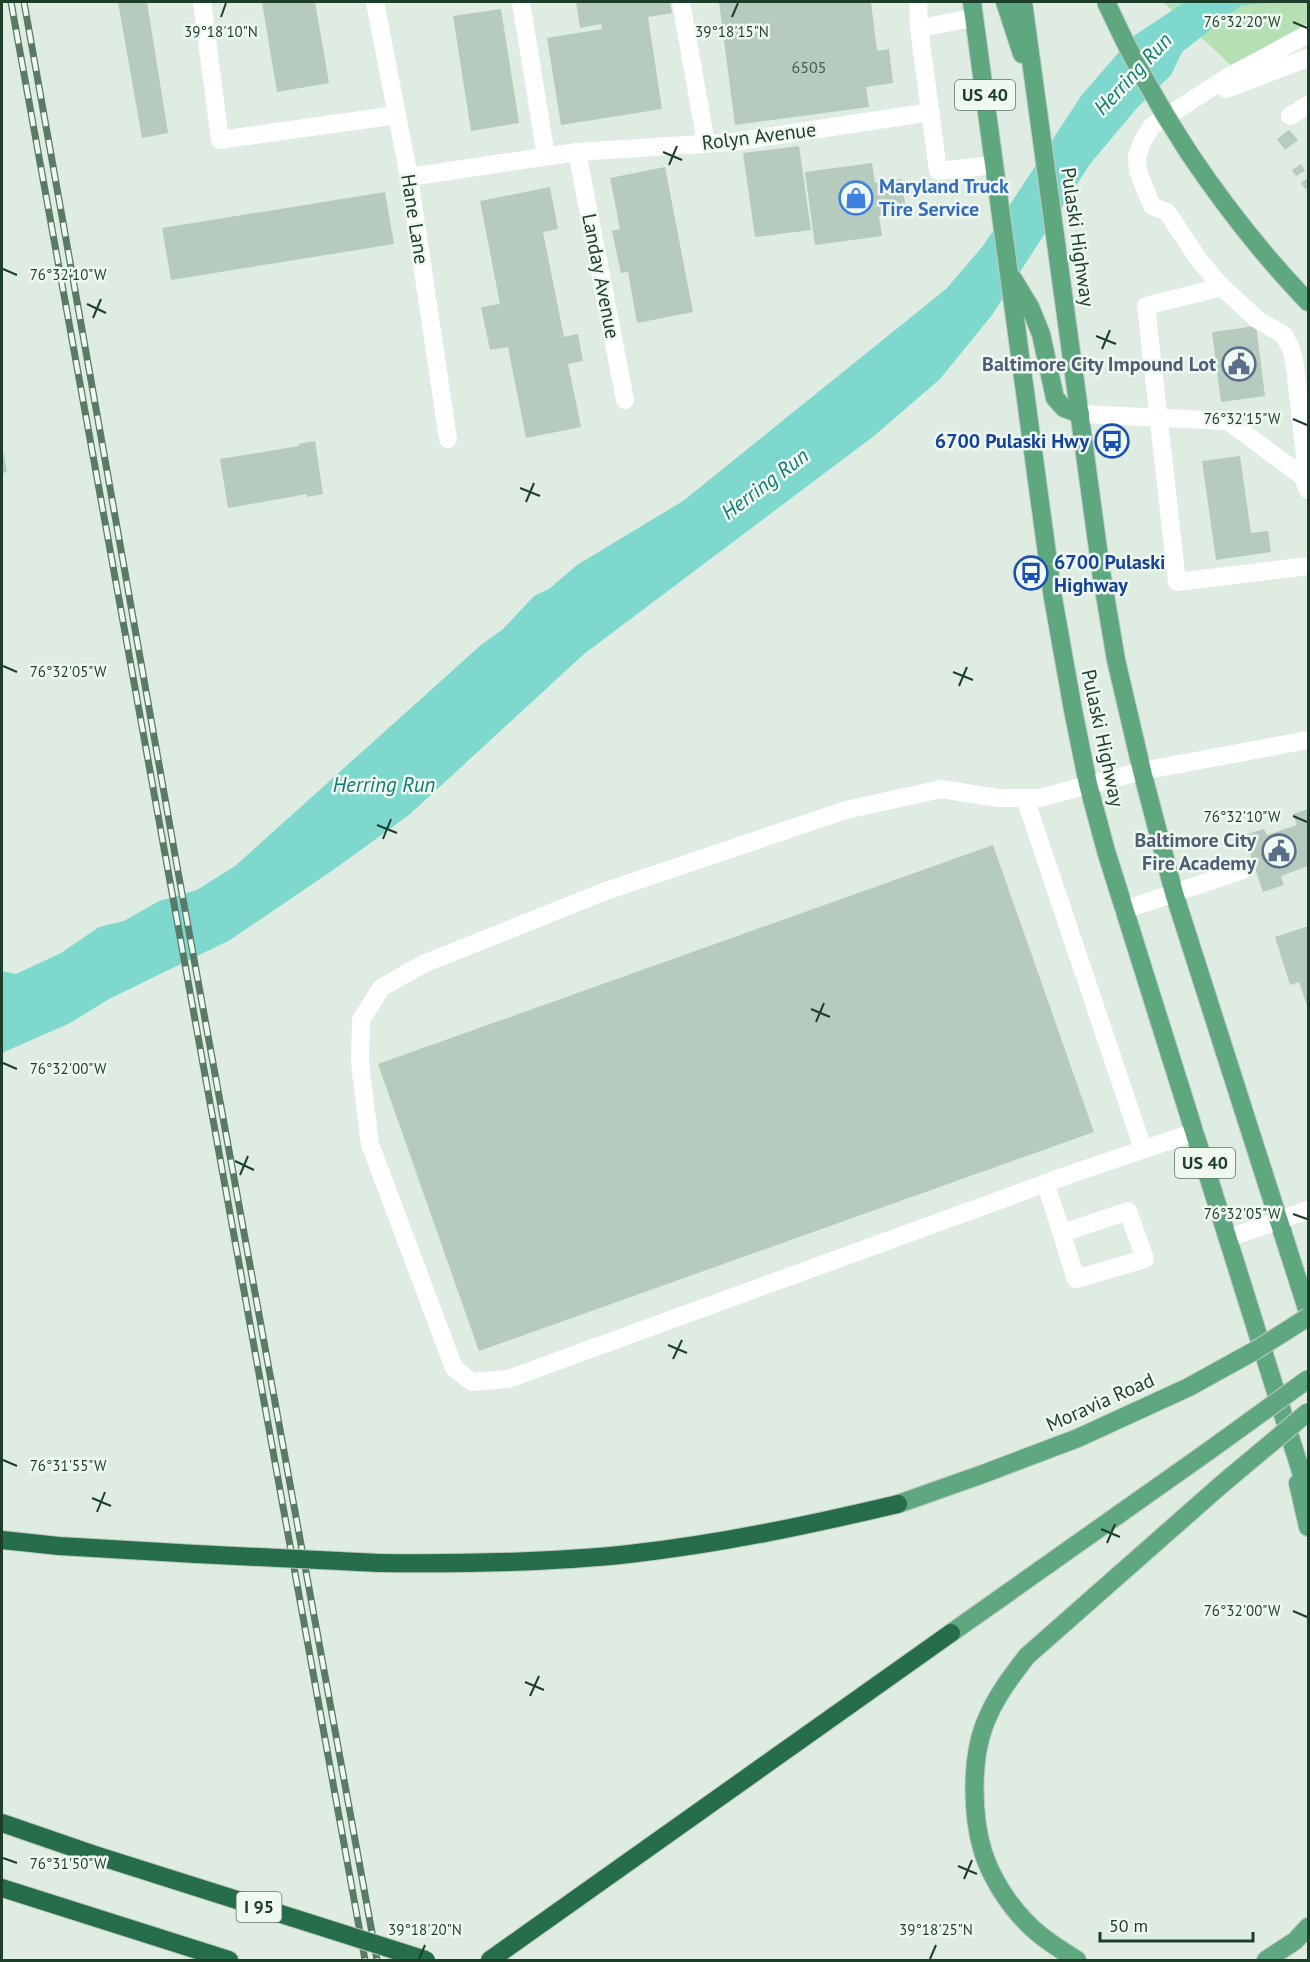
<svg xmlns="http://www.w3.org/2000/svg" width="1310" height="1962" font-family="'PT Sans',sans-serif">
<rect width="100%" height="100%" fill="#deece2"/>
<path fill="#b5e0b4" d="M1163 2H1308V23L1233 67Z"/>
<path fill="#7fd8cd" d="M1185 2H1280L1242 5 1182 52 1171 75 1136 109 1090 164 992 315 940 379 874 436 584 654 409 815 333 870 230 940 109 999 70 1023 2 1053V971L16 974 61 953 99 927 124 921 159 901 197 890 235 866 481 645 503 629 534 596 549 589 577 565 683 501 946 289 983 246 1081 96 1132 37Z"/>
<g fill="#b6cabd">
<path d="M118 2H147L168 133 142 138Z"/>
<path d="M262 2H315L329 83 277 92Z"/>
<path d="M576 2H670L672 13 648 17 662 109 561 125 547 38 602 29 601 24 580 28Z"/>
<path d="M719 2H871L877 51 889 49 893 83 866 87 869 107 735 125Z"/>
<path d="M501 9 519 123 471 131 453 16Z"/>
<path d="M1289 130 1298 140 1285 150 1277 139Z"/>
<path d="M799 146 811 230 755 237 743 153Z"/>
<path d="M872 163 875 183 902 179 906 213 879 216 882 236 815 245 805 172Z"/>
<path d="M1301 164 1305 171 1296 176 1292 170Z"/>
<path d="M665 167 693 312 637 323 628 272 621 273 612 231 620 229 610 178Z"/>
<path d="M1308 178V187L1305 189 1301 183Z"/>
<path d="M550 187 558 229 543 232 564 337 578 334 583 361 568 364 581 427 526 438 508 347 490 350 481 307 500 304 480 201Z"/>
<path d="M385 192 394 244 171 280 162 228Z"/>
<path d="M1256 326 1265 396 1221 402 1212 332Z"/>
<path d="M315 441 323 494 307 497V494L228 508 220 459 299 446V444Z"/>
<path d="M2 445 7 472 2 473Z"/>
<path d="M1240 456 1251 533 1268 531 1271 552 1216 560 1202 461Z"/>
<path d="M1308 809V866L1281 876 1284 885 1263 892 1244 835 1264 829 1267 835 1297 825 1293 814Z"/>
<path d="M993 845 1094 1132 479 1351 378 1064Z"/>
<path d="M1308 926V1009L1299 982 1290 985 1275 937Z"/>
</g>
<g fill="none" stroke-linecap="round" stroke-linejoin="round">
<g stroke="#c0c9c4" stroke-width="20">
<g id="major">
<path d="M972 2 1053 598 1073 710 1088 784 1106 851 1308 1494"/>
<path d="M1005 2 1022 54"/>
<path d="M1023 2 1101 571 1116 660 1142 771 1174 893 1308 1312"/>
<path d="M1189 153C1226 208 1262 254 1308 302"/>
<path d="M1013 279 1030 307 1041 334 1055 398 1064 408 1080 414"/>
<path d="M1298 1483 1308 1527"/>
<path d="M898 1504 983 1474 1078 1438 1189 1387"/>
<path d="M951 1633 1210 1450"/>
<path d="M1077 1960C1060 1949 1041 1938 1026 1922 1008 1904 991 1877 983 1852 972 1816 971 1761 984 1726 994 1699 1010 1678 1027 1656L1221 1485"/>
<path d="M1266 1960 1295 1941 1308 1927"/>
</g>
</g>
<g stroke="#c0c9c4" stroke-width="20">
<g id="highway">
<path d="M2 1540 59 1546 196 1554"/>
<path d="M379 1563C463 1564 546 1563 629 1554 720 1544 809 1525 898 1504"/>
<path d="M2 1823 92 1854"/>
<path d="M2 1888 229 1960"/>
<path d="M490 1960 951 1633"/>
</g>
</g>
<g stroke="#fff" stroke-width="18">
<path d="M202 2 220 140 397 115"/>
<path d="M375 2 409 177 448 439"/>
<path d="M521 2 546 156"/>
<path d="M681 2 706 143"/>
<path d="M918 2 919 28"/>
<path d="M974 18 919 28 938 171 993 165"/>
<path d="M1308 34 1228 77 1152 126 1143 140 1137 156 1138 171 1152 206 1167 212 1199 260 1222 287 1258 320 1284 335 1292 351 1295 367 1308 483"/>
<path d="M1226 89 1308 58"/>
<path d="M1290 116 1308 105"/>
<path d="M577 152 625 400"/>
<path d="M409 177 577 152 733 142 931 112"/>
<path d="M1222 287 1146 306 1177 582 1308 566"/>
<path d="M1080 414 1228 421 1302 476 1308 490"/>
<path d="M1025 798 1143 1149"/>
<path d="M1124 910 1243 870"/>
<path d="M1195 1132 1071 1174 508 1379 472 1382 454 1368 370 1144 360 1063 361 1020 381 988 423 964 603 892 846 810 941 789 998 798H1039L1142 771 1308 740"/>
<path d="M1046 1184 1076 1279 1145 1259 1128 1211 1062 1233"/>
<path d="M1229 1238 1308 1210"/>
</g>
<use href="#major" stroke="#5ea77f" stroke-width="18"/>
<use href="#highway" stroke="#266d4b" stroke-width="18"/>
<g stroke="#587a67" stroke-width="7">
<g id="rail">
<path d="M11 2 365 1960"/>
<path d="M24 2 177 866 377 1960"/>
</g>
</g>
<use href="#rail" stroke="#eff8f1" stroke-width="4.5" stroke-dasharray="14" stroke-linecap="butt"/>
<g stroke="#c0c9c4" stroke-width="20" stroke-linecap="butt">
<g id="major-bridge">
<path d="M1106 2C1130 55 1157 104 1189 153"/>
<path d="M1189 1387 1256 1350 1308 1317"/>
<path d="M1210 1450 1308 1379"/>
<path d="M1221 1485 1308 1412"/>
</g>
</g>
<g stroke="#c0c9c4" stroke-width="20" stroke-linecap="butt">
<g id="highway-bridge">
<path d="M196 1554 379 1563"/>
<path d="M92 1854 426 1960"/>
</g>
</g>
<use href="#major-bridge" stroke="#5ea77f" stroke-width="18"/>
<use href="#highway-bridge" stroke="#266d4b" stroke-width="18"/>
</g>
<path fill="none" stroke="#1e3e2c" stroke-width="2" d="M221 17 226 3M732 17 738 3M1293 22 1307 28M663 152 682 160M669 165 677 146M3 269 17 275M87 304 106 313M93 318 101 299M1096 336 1116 344M1102 349 1110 330M1293 419 1307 425M520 488 540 496M526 502 534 483M3 666 17 672M953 672 973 680M959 686 967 667M1293 816 1307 822M377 825 397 833M383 839 391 819M811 1009 830 1017M816 1022 824 1003M3 1063 17 1069M235 1161 254 1170M240 1175 248 1156M1293 1214 1307 1219M668 1345 687 1353M673 1359 682 1340M3 1460 17 1466M92 1498 111 1506M97 1512 105 1492M1101 1529 1120 1537M1107 1543 1115 1524M1293 1611 1307 1617M525 1682 544 1690M530 1696 539 1676M3 1858 17 1863M958 1866 977 1874M964 1879 972 1860M419 1959 425 1945M930 1959 936 1945"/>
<defs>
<g id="shop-ring" transform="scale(1.725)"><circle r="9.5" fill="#eff8f1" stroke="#3f7fe0" stroke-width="1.5"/><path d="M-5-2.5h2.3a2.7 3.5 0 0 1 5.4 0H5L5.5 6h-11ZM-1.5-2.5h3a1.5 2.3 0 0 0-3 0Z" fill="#3f7fe0"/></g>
<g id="civic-ring" transform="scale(1.725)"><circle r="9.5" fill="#eff8f1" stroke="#5c6f8a" stroke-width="1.5"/><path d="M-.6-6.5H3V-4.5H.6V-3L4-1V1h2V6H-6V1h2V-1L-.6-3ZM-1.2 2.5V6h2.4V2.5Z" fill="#5c6f8a"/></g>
<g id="bus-ring" transform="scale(1.725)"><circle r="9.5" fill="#eff8f1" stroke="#1a4fb4" stroke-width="1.5"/><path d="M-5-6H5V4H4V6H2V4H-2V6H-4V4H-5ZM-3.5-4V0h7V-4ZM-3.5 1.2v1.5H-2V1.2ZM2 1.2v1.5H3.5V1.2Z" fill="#1a4fb4"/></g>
</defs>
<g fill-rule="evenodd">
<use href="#shop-ring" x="856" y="198"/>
<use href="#civic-ring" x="1239" y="364"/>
<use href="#bus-ring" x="1112" y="441"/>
<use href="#bus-ring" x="1031" y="573"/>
<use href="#civic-ring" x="1279" y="851"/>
</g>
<g text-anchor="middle" stroke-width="5" stroke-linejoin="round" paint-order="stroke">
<g font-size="16" fill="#446150">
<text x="809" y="73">6505</text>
</g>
<g fill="#eff8f1" stroke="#5d7667" stroke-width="1.5">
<rect x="955" y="80" width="60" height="30" rx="4.5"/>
<rect x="1175" y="1148" width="60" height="30" rx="4.5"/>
<rect x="236.5" y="1892" width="45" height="30" rx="4.5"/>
</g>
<g font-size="18" font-weight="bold" fill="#1e3e2c">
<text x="985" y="101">US 40</text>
<text x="1205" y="1169">US 40</text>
<text x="259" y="1913">I 95</text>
</g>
<g font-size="20" fill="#1e3e2c" stroke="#eff8f1">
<text transform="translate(759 136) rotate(-7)" y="7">Rolyn Avenue</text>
<text transform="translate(415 219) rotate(81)" y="7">Hane Lane</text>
<text transform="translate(1078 237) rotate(82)" y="7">Pulaski Highway</text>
<text transform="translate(601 276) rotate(79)" y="7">Landay Avenue</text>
<text transform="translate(1103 738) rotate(78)" y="7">Pulaski Highway</text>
<text transform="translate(1100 1402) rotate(-24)" y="7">Moravia Road</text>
</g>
<g font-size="20" font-weight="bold" fill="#366cbe" stroke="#eff8f1" text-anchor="start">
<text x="879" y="193">Maryland Truck<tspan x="879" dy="23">Tire Service</tspan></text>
</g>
<g font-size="20" font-weight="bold" fill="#4e5e75" stroke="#eff8f1" text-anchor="end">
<text x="1216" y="371">Baltimore City Impound Lot</text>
<text x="1256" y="847">Baltimore City<tspan x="1256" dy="23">Fire Academy</tspan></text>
</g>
<g font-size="20" font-weight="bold" fill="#164399" stroke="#eff8f1" text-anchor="end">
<text x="1089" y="448">6700 Pulaski Hwy</text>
<text x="1054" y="569" text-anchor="start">6700 Pulaski<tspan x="1054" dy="23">Highway</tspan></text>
</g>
<g font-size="21" font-style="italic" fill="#127a6e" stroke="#eff8f1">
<text transform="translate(1133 74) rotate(-47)" y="7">Herring Run</text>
<text transform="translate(765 484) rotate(-37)" y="7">Herring Run</text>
<text x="384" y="792">Herring Run</text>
</g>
</g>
<g font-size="15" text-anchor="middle" fill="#1e3e2c" stroke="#eff8f1" stroke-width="5" stroke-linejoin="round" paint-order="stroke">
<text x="1242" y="27">76°32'20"W</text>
<text x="221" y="37">39°18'10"N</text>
<text x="732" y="37">39°18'15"N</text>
<text x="68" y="280">76°32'10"W</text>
<text x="1242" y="424">76°32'15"W</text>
<text x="68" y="677">76°32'05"W</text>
<text x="1242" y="822">76°32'10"W</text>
<text x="68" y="1074">76°32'00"W</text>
<text x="1242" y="1219">76°32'05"W</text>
<text x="68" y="1471">76°31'55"W</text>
<text x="1242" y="1616">76°32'00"W</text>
<text x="68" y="1869">76°31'50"W</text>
<text x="425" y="1935">39°18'20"N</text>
<text x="936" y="1935">39°18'25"N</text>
</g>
<rect width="1310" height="1962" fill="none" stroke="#1e3e2c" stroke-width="6"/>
<path d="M1100 1932v9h153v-9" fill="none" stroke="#1e3e2c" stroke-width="3"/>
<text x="1109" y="1932" font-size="18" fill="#1e3e2c" stroke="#eff8f1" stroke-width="4.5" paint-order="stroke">50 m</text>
</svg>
